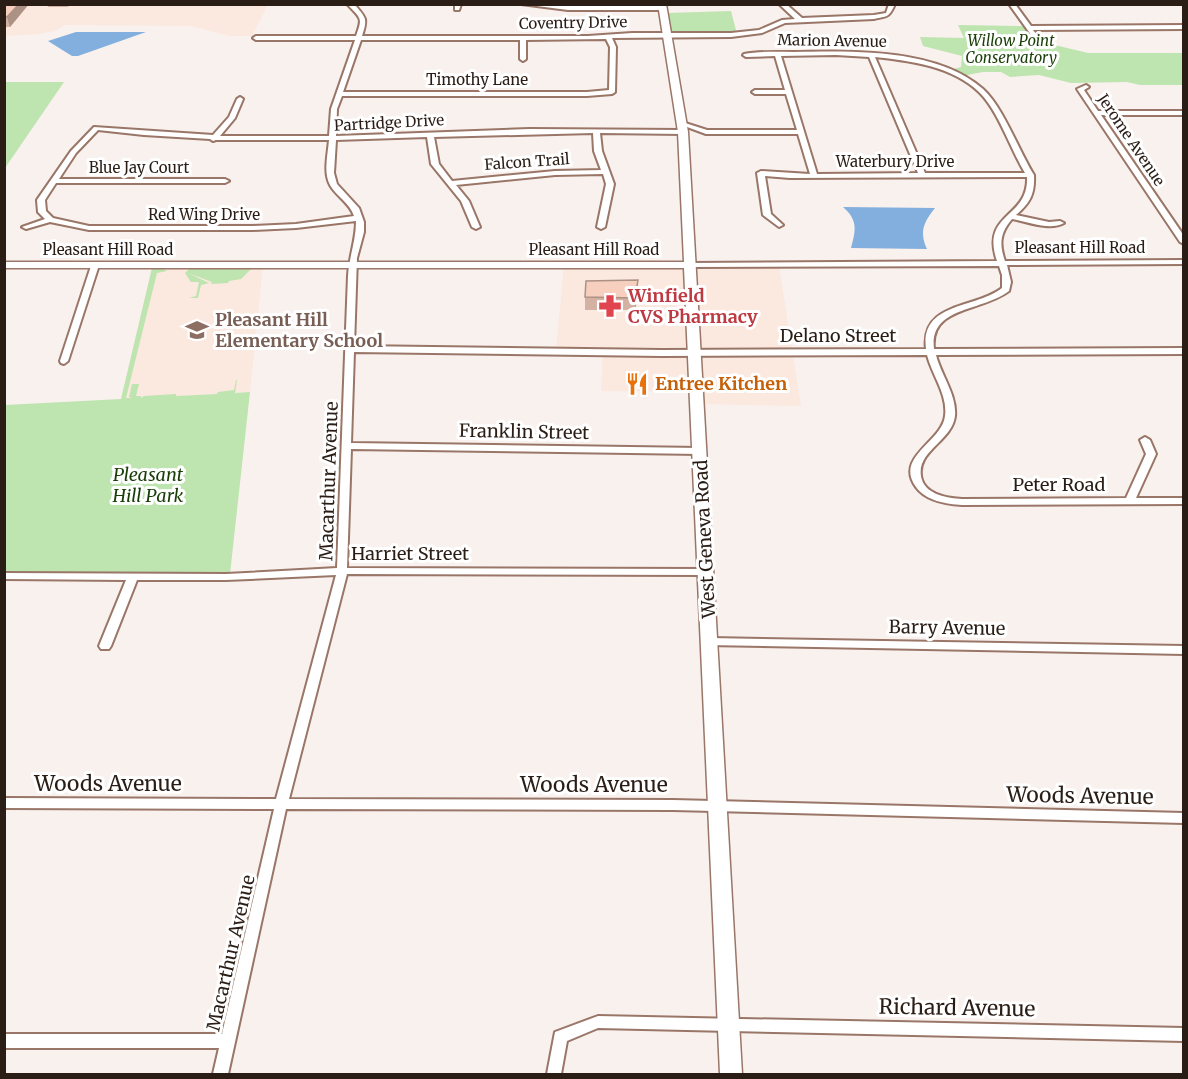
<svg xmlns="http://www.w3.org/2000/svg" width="1188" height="1079" font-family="Merriweather,serif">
<rect width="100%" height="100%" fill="#f9f1ee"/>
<g fill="#fbe8df">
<path d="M4 5H268L252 36H231L191 26 65 25 54 31 38 34 5 36Z"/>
<path d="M564 265 688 266 694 392 601 391 603 351 556 350Z"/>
<path d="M693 265 779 266 801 406 701 404Z"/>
<path d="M152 267H263L250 392 121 399Z"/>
</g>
<g fill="#bee4b0">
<path d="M731 11 737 34 671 35 667 13Z"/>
<path d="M958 25 1024 26 1034 40 1088 53H1183V85H1140L1127 82 1071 83 1039 75 1010 77 1001 72H983L962 76 950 70 961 67 962 56 923 46 920 37 964 38Z"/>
<path d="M5 82H64L5 168 4 82Z"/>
<path d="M152 268H162L167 271 157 273 126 398H132L129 397 132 384H139L136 396H141V398L144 396 176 394V396L217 394 218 392 234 390 236 380H237L235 393 250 392 230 574 4 572 5 405 121 399Z"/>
<path d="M196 268H248L251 269 241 279 229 281 228 283 211 284 212 282 188 273 209 283 201 285 198 298H189L196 296 199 282H191L185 273 189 269Z"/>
</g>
<g fill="#82afdd">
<path d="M76 32H146L78 56H72L48 41Z"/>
<path d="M843 207 935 208C924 222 919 231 927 249L851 248C856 230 858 220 843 207Z"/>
</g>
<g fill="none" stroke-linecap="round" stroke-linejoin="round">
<g stroke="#997667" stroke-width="4">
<g id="street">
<path d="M347 4H354C366 18 368 18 362 36H588L632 33H731L759 30 782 20 795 19 779 4H786L802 18 874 15 886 13 889 4H895C889 18 887 16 874 19L785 23 762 33 731 37 612 38 616 47 615 92 612 94 587 96H342L337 109 336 136 529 129 683 130 686 132 683 134 600 133 602 151 614 184 605 227 601 229 597 227 606 184 603 174 555 175 456 185 469 201 480 227 476 229 472 227 461 201 431 164 427 137 336 140 334 173 337 184 359 208 364 222V232L357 258 354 346 662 350 926 349C920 302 975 309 1002 288V275L999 266 691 267 687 265 691 263 997 261C980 212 1029 219 1027 177L790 178 765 176 771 214 783 225 779 227 763 215 757 173 761 171 810 174 798 134H706L679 124 682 122 707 130H797L786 94H755L752 92 755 90H785L775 56 746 57 743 55 744 54C760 51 777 52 794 52 852 51 937 48 983 89 1003 107 1019 151 1034 175 1035 194 1030 203 1016 215L1049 222 1060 221 1064 223C1050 231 1028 222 1012 219 1000 233 999 244 1005 261L1184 260V264L1007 265 1011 282 1009 291C982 312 929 306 934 349L1184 348V354L936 355C941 375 957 395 955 416 952 442 913 452 922 480 927 495 948 498 962 499L1126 498 1146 454 1140 440 1145 437 1150 440 1156 454 1136 498H1184V504L962 505C946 504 926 501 916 487 894 457 942 442 945 416 948 395 932 375 927 355L662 356 354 352 351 443 700 448 705 451 700 454 351 449 347 568 707 569 712 572 707 575 347 574 289 799 673 800 1184 813V823L673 810 286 809 228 1074H213L219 1048H4V1034H222L274 809 4 808V798L276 799 336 575 226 580H137L111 646 109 649H101L99 646 126 580 4 579V573L226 574 337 568 348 276C349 257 356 240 356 222V221L296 228 253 230H89L50 222 26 229 22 227 45 219 38 212 37 200 71 151 94 127 213 135 229 117 237 99 240 97 243 99 235 118 220 136H329L331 109 355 40H256L253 38 256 36H356C363 17 361 19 347 4ZM606 39 610 47 609 90 587 92H343L361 40H520V59L523 61 526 59V40ZM836 55 869 57 918 173 817 174 781 56ZM875 57C911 61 952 66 979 92 998 110 1011 150 1025 173H925ZM98 130 144 135 210 139 213 141 216 140H329C328 154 323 172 330 185 336 196 350 203 354 216L296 224 253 226H89L53 218 46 211 45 200 56 183H225L229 181 225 179H59L76 153ZM593 133 594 151 601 170 555 171 452 181 439 164 434 137Z"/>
<path d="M455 4H461L459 10H455Z"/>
<path d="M521 4 663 6 666 8 663 10H568Z"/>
<path d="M1009 4H1015L1031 26 1184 25V29L1033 30 1039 38 1036 40 1034 39Z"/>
<path d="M1086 85 1089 87 1084 90 1098 111H1184V115H1101L1184 236V244L1180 242 1077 89Z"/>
<path d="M92 263H98L99 265 68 361 64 364 61 363 60 361Z"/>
<path d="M710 638 1184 646V654L706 645 704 642 706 639Z"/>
<path d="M598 1016 1184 1028V1041L598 1028 567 1041 561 1074H547L555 1032Z"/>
</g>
</g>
<g stroke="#997667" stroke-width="3">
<path id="secondary" d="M658 4H666L688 132 742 1074H720L684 268H4V262H684L678 132Z"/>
</g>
<use href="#street" fill="#fff" fill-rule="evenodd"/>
<use href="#secondary" fill="#fff" fill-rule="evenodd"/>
</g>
<g fill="#d4b2a3">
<path d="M4 4H29L10 27H4Z"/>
<path d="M47 4H70L68 7H48Z"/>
<path d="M638 293 635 310H585V297Z"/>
</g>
<g fill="#ac9185">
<path d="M19 4H29L10 27 7 17Z"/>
<path d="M638 280V293L635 310V298Z"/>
</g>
<g fill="#f6cfbe" stroke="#ac9185" stroke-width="1.5">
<path d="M4 4H19L7 17H4Z"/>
<path d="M638 280 635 298 585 297 586 281Z"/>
</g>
<defs>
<g id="pharmacy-bare" transform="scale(1.8)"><path d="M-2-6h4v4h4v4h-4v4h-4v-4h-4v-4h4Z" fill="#e0444e" stroke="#fff" stroke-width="2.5" paint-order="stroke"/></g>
<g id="school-bare" transform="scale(1.8)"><path d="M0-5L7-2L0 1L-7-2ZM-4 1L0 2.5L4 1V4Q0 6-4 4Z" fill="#8d6e63" stroke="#fff" stroke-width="2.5" paint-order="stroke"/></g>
<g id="restaurant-bare" transform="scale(1.8)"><path d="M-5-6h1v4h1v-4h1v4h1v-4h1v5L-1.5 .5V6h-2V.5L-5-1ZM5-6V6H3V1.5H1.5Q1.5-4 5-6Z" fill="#e8710a" stroke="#fff" stroke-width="2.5" paint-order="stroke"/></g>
</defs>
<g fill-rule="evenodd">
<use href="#pharmacy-bare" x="610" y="306"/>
<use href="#school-bare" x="197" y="330"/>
<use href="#restaurant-bare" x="637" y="384"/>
</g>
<g text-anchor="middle" stroke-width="6" stroke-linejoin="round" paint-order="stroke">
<g font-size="15" fill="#2a1d16" stroke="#fff">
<text transform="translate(573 23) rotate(-1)" y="5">Coventry Drive</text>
<text transform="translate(832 41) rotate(1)" y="5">Marion Avenue</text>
<text x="477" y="85">Timothy Lane</text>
<text transform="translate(389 123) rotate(-3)" y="5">Partridge Drive</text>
<text transform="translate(1131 140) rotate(56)" y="5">Jerome Avenue</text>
<text transform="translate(527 162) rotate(-4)" y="5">Falcon Trail</text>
<text x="895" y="167">Waterbury Drive</text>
<text x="139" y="173">Blue Jay Court</text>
<text x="204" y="220">Red Wing Drive</text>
<text x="1080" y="253">Pleasant Hill Road</text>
<text x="108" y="255">Pleasant Hill Road</text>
<text x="594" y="255">Pleasant Hill Road</text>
</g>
<g font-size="15" font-style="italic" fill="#1a3e08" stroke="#fff">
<text x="1011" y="46">Willow Point<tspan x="1011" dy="17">Conservatory</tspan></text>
</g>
<g font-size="18" font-weight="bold" fill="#be3a42" stroke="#fff" text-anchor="start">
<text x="628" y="302">Winfield<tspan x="628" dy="21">CVS Pharmacy</tspan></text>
</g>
<g font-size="18" font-weight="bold" fill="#785e54" stroke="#fff" text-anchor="start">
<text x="215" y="326">Pleasant Hill<tspan x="215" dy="21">Elementary School</tspan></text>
</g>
<g font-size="18" fill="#2a1d16" stroke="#fff">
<text x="838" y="342">Delano Street</text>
<text transform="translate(524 432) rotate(1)" y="6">Franklin Street</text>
<text transform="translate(329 481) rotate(-88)" y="6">Macarthur Avenue</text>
<text x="1059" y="491">Peter Road</text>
<text transform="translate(705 539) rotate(-93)" y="6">West Geneva Road</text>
<text x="410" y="560">Harriet Street</text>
<text transform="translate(947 628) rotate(1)" y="6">Barry Avenue</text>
<text transform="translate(231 953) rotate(-77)" y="6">Macarthur Avenue</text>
</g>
<g font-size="18" font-weight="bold" fill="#c56008" stroke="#fff" text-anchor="start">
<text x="655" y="390">Entree Kitchen</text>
</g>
<g font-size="18" font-style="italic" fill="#1a3e08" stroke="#fff">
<text x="148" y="481">Pleasant<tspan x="148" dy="21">Hill Park</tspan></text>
</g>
<g font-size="21" fill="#2a1d16" stroke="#fff">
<text x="108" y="791">Woods Avenue</text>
<text x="594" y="792">Woods Avenue</text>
<text transform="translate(1080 796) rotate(1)" y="7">Woods Avenue</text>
<text transform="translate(957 1008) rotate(1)" y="7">Richard Avenue</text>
</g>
</g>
<rect width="1188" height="1079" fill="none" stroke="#2a1d16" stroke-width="12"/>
</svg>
